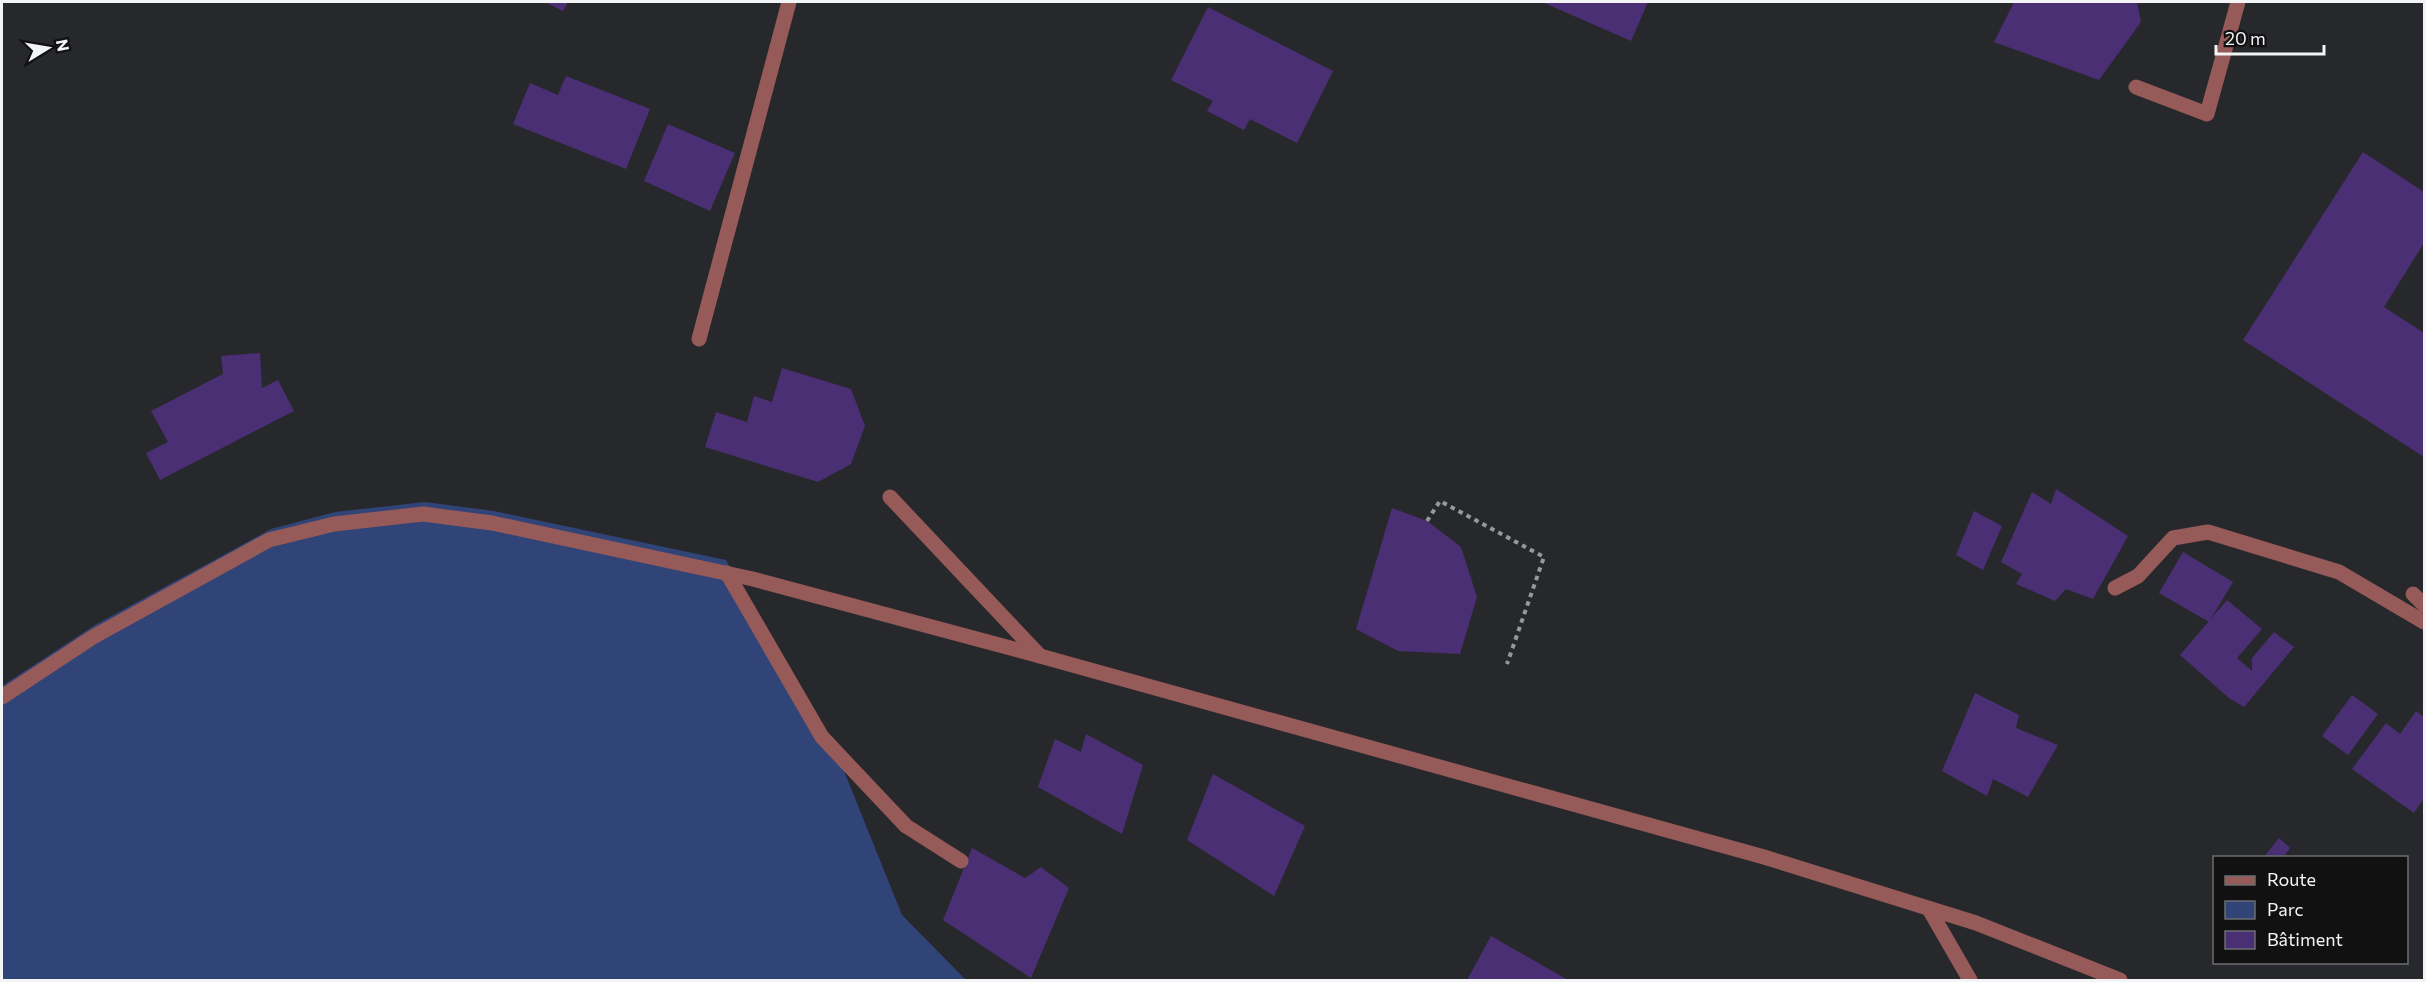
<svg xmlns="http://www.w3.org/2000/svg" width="2426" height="982" font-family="Commissioner,sans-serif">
<rect width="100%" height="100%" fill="#27282b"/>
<path fill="#304478" d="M425 502 494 511 726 560 822 736 836 751 902 915 966 980H2V686L95 625 271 529 335 512Z"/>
<g fill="#4a2f75">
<path d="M545 2H568L563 11Z"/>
<path d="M1542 2H1648L1631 41Z"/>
<path d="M2014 2H2137L2141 22 2099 80 1994 42Z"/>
<path d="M1208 7 1333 71 1297 143 1250 119 1244 130 1207 111 1213 101 1171 80Z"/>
<path d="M566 76 650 109 626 169 513 124 530 83 558 95Z"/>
<path d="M668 124 735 153 710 211 644 181Z"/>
<path d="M2363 152 2424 192V243L2384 307 2424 333V457L2243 340Z"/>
<path d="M260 353 262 388 278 380 294 411 160 480 146 453 168 442 151 411 223 374 221 356Z"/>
<path d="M782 368 851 389 865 426 851 464 818 482 705 447 716 412 747 422 754 396 772 402Z"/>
<path d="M2056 489 2128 536 2093 599 2066 589 2055 601 2016 584 2022 574 2001 562 2032 492 2051 504Z"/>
<path d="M1392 508 1427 521 1461 547 1477 597 1460 654 1398 651 1356 629Z"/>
<path d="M1974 511 2002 526 1983 570 1956 555Z"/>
<path d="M2183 552 2233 582 2209 622 2159 593Z"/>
<path d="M2227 600 2262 629 2237 658 2252 671V658L2274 632 2294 647 2244 707 2229 698 2180 655Z"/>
<path d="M1975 693 2019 715 2016 728 2058 745 2028 797 1993 779 1987 796 1942 771Z"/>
<path d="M2352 695 2378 714 2348 755 2322 736Z"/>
<path d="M2416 711 2424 717V798L2414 813 2352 769 2386 723 2400 734Z"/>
<path d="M1086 734 1143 765 1122 834 1038 787 1055 739 1081 752Z"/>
<path d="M1213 774 1305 826 1274 896 1187 840Z"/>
<path d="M2279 838 2290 848 2283 858H2263Z"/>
<path d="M972 848 1025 878 1041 867 1069 888 1031 978 943 920Z"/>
<path d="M1491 936 1568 980H1467Z"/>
</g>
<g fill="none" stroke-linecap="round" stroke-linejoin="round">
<path stroke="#97989b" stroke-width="4" stroke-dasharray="4.5 4.5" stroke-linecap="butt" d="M1427 521 1440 501 1544 557 1507 664"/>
<g stroke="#965a58" stroke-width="15">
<path d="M2136 87 2207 114 2238 2"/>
<path d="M699 339 789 2"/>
<path d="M890 497 1040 656"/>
<path d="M727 573 822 737 906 826 961 861"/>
<path d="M2115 588 2138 576 2173 538 2208 532 2339 572 2424 622"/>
<path d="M2413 594 2424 605"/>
<path d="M2 697 93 637 269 540 334 524 423 514 492 523 753 579 1040 656 1764 857 1976 923 2120 980"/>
<path d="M1929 909 1970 980"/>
</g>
</g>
<rect width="2426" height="982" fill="none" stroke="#f3f4f6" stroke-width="6"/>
<rect x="2213" y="856" width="195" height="108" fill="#111112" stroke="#6b6c6d" stroke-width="1.5"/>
<rect x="2225" y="876" width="30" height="9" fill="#965a58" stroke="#6b6c6d" stroke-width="1.5"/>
<text x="2267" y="886" font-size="18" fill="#f3f4f6">Route</text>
<rect x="2225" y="901" width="30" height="18" fill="#304478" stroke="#6b6c6d" stroke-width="1.5"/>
<text x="2267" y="916" font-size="18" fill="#f3f4f6">Parc</text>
<rect x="2225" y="931" width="30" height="18" fill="#4a2f75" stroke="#6b6c6d" stroke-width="1.5"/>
<text x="2267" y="946" font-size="18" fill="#f3f4f6">Bâtiment</text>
<g transform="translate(48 48) rotate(79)" stroke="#111112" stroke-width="4.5" paint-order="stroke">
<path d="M0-4.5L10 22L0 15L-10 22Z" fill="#f3f4f6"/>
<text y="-9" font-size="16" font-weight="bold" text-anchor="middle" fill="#f3f4f6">N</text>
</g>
<path d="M2216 45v9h108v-9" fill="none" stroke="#f3f4f6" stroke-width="3"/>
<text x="2225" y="45" font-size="18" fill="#f3f4f6" stroke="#111112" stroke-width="4.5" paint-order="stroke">20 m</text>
</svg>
